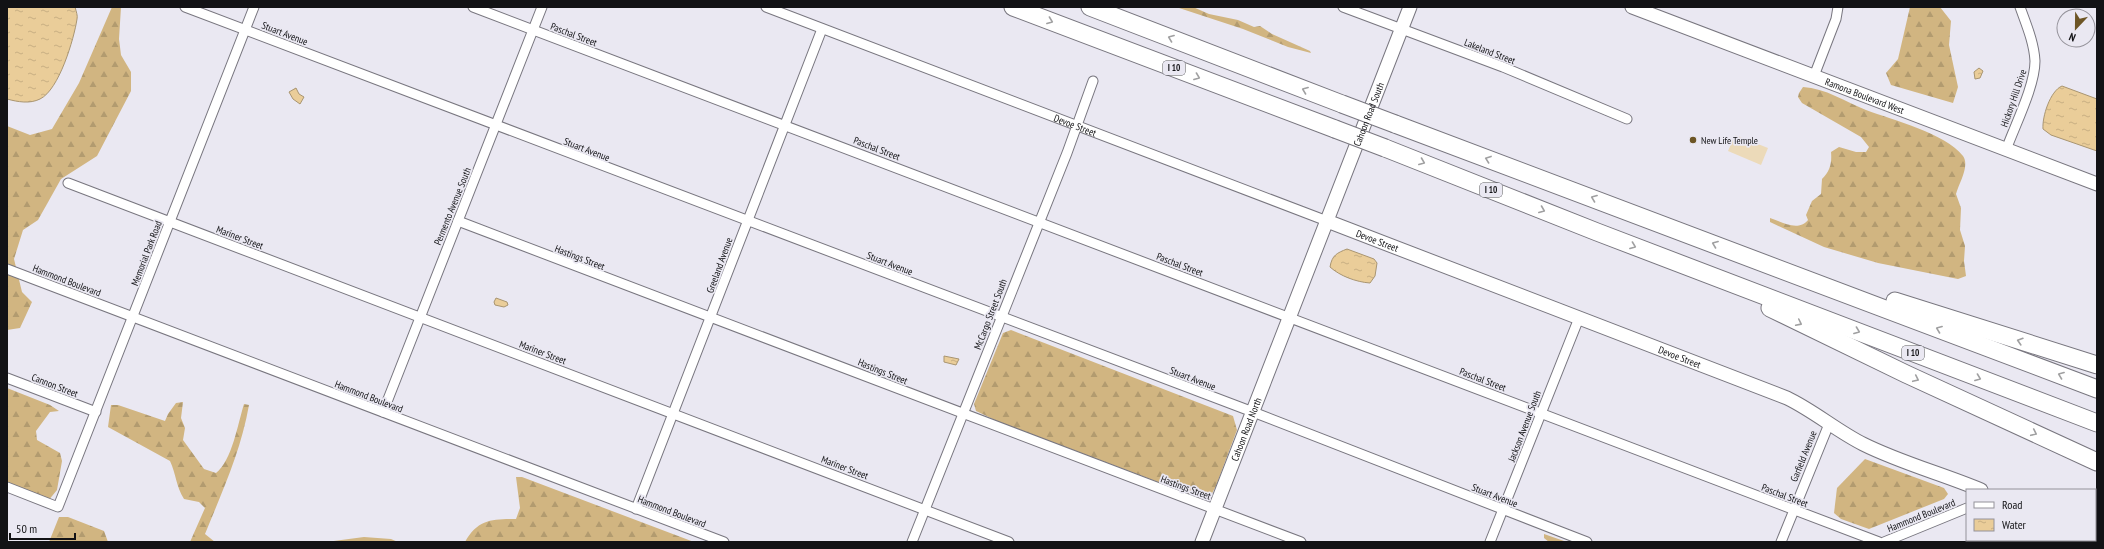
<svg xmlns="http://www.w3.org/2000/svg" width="2104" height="549" font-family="'PT Sans Narrow',sans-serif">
<defs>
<pattern id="forest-firs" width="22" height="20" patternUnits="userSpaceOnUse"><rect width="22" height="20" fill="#d1b581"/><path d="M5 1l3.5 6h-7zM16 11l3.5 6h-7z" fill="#b29b6f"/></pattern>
<pattern id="water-ripples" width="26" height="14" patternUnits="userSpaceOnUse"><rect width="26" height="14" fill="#eacd99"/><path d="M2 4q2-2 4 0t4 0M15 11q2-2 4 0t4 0" fill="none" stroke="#c8af83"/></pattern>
</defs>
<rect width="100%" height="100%" fill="#eae8f2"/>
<g fill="url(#forest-firs)">
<path d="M112 7H121L119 39 121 55 131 72V91L97 156 61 179 38 220 23 230 14 259 22 292 32 302 20 328 7 330V126L30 135 52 129 79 83Z"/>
<path d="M1176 7H1193L1209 14 1238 20 1254 27 1260 26 1272 34 1310 51 1311 53 1288 47 1243 29Z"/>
<path d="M1910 7H1940L1951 21 1949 45 1958 87 1953 103 1891 85 1886 73 1898 59Z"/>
<path d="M1803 87C1825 88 1846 102 1866 110 1893 120 1945 133 1963 156 1970 166 1959 183 1956 194L1961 208 1960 230 1965 246 1964 261 1966 276 1958 279 1878 263 1824 247 1770 222V218C1782 222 1798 232 1808 220L1806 215 1812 201 1821 194 1822 179C1830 171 1832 163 1831 152L1839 147 1856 152H1866L1869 147 1861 137 1802 103 1798 97 1799 93Z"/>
<path d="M1011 330 1233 416 1237 430 1216 486 1210 497 1203 499 997 421 976 411 974 404 1003 333Z"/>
<path d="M7 388 50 405 59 411 50 412 36 431 37 440 60 453 62 461 57 490 48 501 7 484Z"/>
<path d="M183 402 181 418 185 428 183 440 204 469 216 473C232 461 238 423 244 404L249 405C241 451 222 492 205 534L215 542H190L205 508 199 502 184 499C176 486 176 474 170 461L108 427 111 405H118L165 421 168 414 176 403Z"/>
<path d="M1865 459 1944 488 1948 494 1944 499 1869 529 1841 519 1834 513 1837 488Z"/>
<path d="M516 477H522L694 542H465C478 519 492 519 516 519L520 508Z"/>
<path d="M59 517H68L104 531 108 542H49Z"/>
<path d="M1544 534 1567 542H1549L1544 538Z"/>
<path d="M364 537 391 539 398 542H326Z"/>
</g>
<path fill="#ecdab9" d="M1735 135 1768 148 1761 165 1728 151Z"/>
<g fill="url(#water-ripples)" stroke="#a99571">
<path d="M7 7H75C76 11 78 16 77 19 74 39 59 90 40 99 30 104 18 102 7 99Z"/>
<path d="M1979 68 1983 71 1980 78 1975 79 1974 72Z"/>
<path d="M2062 86 2097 99V151L2051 135 2043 129C2042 117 2050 91 2062 86Z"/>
<path d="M296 88 299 94 304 97 300 104 293 99 289 92Z"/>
<path d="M1347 249 1374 259 1377 263 1375 276 1370 283C1356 282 1340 276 1330 267 1332 255 1337 253 1347 249Z"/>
<path d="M496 298 507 302 508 305 504 307 495 305 494 302Z"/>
<path d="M944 356 959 359 956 365 944 362Z"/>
</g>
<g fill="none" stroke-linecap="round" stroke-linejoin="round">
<g stroke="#78767f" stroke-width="11">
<g id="street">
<path d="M185 7 1253 412 1587 542"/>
<path d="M473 7 1879 542"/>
<path id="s1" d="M766 7 1327 221"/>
<path d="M1343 7 1503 67 1627 119"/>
<path d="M1814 76 1836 19 1838 7"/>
<path d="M2006 150C2015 125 2035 86 2035 61 2034 42 2026 24 2020 7"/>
<path d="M68 183 1009 542"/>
<path d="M458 221 1301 542"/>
<path d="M7 269 724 542"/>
<path d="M7 378 96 412"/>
<path d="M383 412 542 7"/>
<path d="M7 487 58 507 254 7"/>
<path d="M636 509 822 29"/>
<path d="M912 542 1067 153 1093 81"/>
<path d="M1490 542 1579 318"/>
<path d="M1781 542 1829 424"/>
<path d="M1884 542 1967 508"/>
</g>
</g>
<g stroke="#78767f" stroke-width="15">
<g id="secondary">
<path id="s2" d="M1632 7 2097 184"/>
<path id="s3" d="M1327 221 1787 398C1814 411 1837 431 1863 444 1901 463 1943 474 1981 490"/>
<path d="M2043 540 2044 542"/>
<path id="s4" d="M1202 542 1410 7"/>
</g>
</g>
<g stroke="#78767f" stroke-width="19">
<g id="highway">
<path d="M1013 7 1335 129"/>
<path d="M1090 7 1342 104"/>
<path d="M1395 124 2097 389"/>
<path d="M1385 148 1597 232 2097 423"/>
<path d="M1895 301 2097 365"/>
<path d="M1770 308 1906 374 2097 462"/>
</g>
</g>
<use href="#street" stroke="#fff" stroke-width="9"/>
<use href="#secondary" stroke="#fff" stroke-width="13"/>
<use href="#highway" stroke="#fff" stroke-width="17"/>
<g stroke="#78767f" stroke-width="19" stroke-linecap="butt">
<g id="highway-bridge">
<path d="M1342 104 1395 124"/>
<path d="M1335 129 1385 148"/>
</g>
</g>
<use href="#highway-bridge" stroke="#fff" stroke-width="17"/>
</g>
<defs><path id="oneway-chevron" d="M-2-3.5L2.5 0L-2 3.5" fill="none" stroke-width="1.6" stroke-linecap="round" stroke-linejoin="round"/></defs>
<g stroke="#a0a0a1">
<use href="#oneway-chevron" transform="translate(1050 21) rotate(21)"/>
<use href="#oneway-chevron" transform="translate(1171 38) rotate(-159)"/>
<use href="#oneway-chevron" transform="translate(1197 77) rotate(21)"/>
<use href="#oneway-chevron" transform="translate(1305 90) rotate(-159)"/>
<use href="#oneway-chevron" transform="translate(1488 159) rotate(-160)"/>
<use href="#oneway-chevron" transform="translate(1422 162) rotate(22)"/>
<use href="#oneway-chevron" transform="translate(1594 198) rotate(-159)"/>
<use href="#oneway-chevron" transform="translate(1542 210) rotate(22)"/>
<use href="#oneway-chevron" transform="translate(1715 244) rotate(-159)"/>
<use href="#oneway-chevron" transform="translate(1633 246) rotate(21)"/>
<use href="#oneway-chevron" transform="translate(1799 323) rotate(26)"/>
<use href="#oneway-chevron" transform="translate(1939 329) rotate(-159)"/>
<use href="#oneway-chevron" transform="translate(1857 331) rotate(21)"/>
<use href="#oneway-chevron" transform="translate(2020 341) rotate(-163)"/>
<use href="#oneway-chevron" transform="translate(2061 375) rotate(-159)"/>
<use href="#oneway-chevron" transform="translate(1978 378) rotate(21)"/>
<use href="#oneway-chevron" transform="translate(1916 379) rotate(25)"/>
<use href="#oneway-chevron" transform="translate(2034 433) rotate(25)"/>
</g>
<circle fill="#6d5525" stroke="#eae8f2" stroke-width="1.5" cx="1693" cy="140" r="4"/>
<g text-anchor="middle" stroke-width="3.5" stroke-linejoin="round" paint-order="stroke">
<g fill="#eae8f2" stroke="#535257" stroke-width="1">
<rect x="1163" y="61" width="22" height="14" rx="3"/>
<rect x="1480" y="183" width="22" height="14" rx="3"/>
<rect x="1902" y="346" width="22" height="14" rx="3"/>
</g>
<g font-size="9" font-weight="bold" fill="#121215">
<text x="1174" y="71">I 10</text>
<text x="1491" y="193">I 10</text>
<text x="1913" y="356">I 10</text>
</g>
<g font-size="10" fill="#121215" stroke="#eae8f2">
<text transform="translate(285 33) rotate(21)" y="4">Stuart Avenue</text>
<text transform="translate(574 34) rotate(21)" y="4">Paschal Street</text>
<text transform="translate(1490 51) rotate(21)" y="4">Lakeland Street</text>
<text dy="4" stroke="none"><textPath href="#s2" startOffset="249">Ramona Boulevard West</textPath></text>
<text transform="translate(2013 98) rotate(-71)" y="4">Hickory Hill Drive</text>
<text dy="4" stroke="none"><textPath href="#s4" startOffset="459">Cahoon Road South</textPath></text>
<text dy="4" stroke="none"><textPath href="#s1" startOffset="331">Devoe Street</textPath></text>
<text transform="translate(877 148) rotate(21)" y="4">Paschal Street</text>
<text transform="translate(587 149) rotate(21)" y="4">Stuart Avenue</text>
<text transform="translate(452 206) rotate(-68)" y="4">Permento Avenue South</text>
<text transform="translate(240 237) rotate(21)" y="4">Mariner Street</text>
<text dy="4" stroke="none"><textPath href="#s3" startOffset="54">Devoe Street</textPath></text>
<text transform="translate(146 253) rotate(-69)" y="4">Memorial Park Road</text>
<text transform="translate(580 257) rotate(21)" y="4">Hastings Street</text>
<text transform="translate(890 263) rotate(21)" y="4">Stuart Avenue</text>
<text transform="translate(1180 264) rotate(21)" y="4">Paschal Street</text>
<text transform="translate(719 265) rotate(-70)" y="4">Greeland Avenue</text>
<text transform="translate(67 280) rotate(21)" y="4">Hammond Boulevard</text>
<text transform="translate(990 314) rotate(-69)" y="4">McCargo Street South</text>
<text transform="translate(543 352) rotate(21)" y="4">Mariner Street</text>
<text dy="4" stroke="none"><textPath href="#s3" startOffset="378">Devoe Street</textPath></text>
<text transform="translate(883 371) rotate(22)" y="4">Hastings Street</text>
<text transform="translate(1193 378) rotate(21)" y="4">Stuart Avenue</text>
<text transform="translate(1483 379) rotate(21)" y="4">Paschal Street</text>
<text transform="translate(55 385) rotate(21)" y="4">Cannon Street</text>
<text transform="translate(369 396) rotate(21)" y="4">Hammond Boulevard</text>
<text transform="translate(1524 426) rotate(-69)" y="4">Jackson Avenue South</text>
<text dy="4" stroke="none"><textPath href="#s4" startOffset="121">Cahoon Road North</textPath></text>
<text transform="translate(1803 456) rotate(-68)" y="4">Garfield Avenue</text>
<text transform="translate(845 467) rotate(21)" y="4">Mariner Street</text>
<text transform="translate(1186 487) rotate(20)" y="4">Hastings Street</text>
<text transform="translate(1495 495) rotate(21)" y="4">Stuart Avenue</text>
<text transform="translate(1785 495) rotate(21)" y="4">Paschal Street</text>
<text transform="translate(672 511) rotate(21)" y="4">Hammond Boulevard</text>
<text transform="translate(1921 515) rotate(-22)" y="4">Hammond Boulevard</text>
</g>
<g font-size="10" fill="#121215" stroke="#eae8f2" text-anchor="start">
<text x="1701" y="144">New Life Temple</text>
</g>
</g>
<rect width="2104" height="549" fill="none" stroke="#121215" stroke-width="16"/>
<rect x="1966" y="489" width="130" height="52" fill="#eae8f2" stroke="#94929a"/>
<rect x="1974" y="502" width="20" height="6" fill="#ffffff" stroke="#94929a"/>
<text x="2002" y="509" font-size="12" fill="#121215">Road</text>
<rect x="1974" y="519" width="20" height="12" fill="url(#water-ripples)" stroke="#94929a"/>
<text x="2002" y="529" font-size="12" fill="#121215">Water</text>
<g transform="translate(2076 28) rotate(202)"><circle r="19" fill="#eae8f2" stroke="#94929a"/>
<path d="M0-3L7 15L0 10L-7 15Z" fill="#6d5525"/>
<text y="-6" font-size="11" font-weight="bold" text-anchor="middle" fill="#121215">N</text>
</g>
<path d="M10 533v6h65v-6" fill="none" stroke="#121215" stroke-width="2"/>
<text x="16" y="533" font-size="12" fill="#121215" stroke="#eae8f2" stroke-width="3" paint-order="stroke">50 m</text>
</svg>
